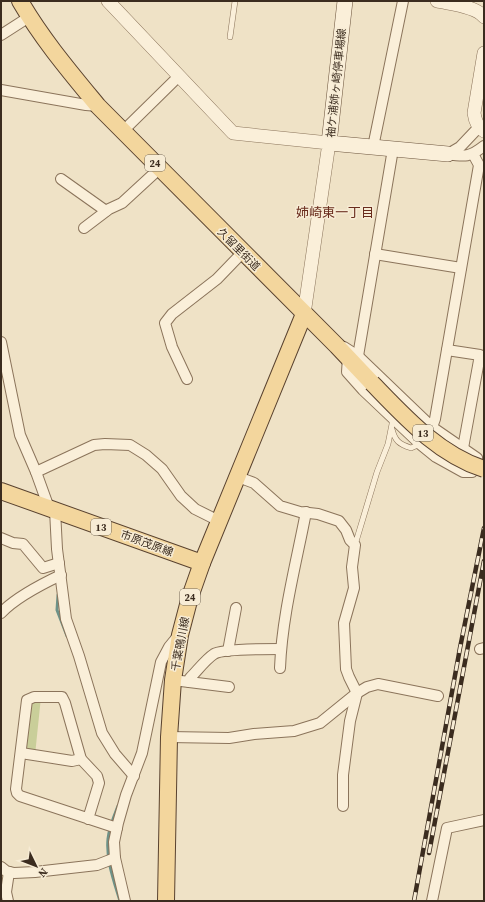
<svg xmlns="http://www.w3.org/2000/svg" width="485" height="902" font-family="'Source Serif 4','Noto Sans JP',serif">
<rect width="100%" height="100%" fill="#efe2c6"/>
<path fill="#c9ce99" d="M41 697 35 755 21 753 27 700Z"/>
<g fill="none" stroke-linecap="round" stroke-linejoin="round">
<g stroke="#6d9288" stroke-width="3">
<path d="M58 595 57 610 67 636"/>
<path d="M118 806C114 816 109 828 108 839 106 860 114 881 120 901"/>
</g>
<g stroke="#8b745b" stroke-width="6">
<g id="service">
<path d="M230 37 235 1"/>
<path d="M392 429C395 441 399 444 411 448L420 444"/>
<path d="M355 545 377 472 388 444 393 419"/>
</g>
</g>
<g stroke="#8b745b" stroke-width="12">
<g id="minor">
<path d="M1 35 29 17"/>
<path d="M1 90 86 105 98 106"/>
<path d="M123 131 179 76"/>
<path d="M373 147 403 1"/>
<path d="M448 154 460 147 479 127"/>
<path d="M448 154C465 157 470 157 484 146"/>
<path d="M61 179 106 211"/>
<path d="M84 228 109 209 122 203 160 168"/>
<path d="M375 254 461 268"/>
<path d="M1 342 20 435 36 472 49 508"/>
<path d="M344 347 358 356 432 427 477 458 472 472H463L436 457 420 444 363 390 347 372 348 357"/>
<path d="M447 350 480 355 463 448"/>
<path d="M357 362 393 149"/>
<path d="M187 379 172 347 165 323 172 314 217 279 243 252"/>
<path d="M432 427 435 419 479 165 473 154"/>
<path d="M36 472 94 445 105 444 130 445 146 455 162 469 181 496 195 509 219 521"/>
<path d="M238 477 254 483 280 506 300 512 318 514 339 521 346 530 350 540 355 545 352 567 354 588 344 623 346 669 349 677 357 693 350 721 343 775V806"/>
<path d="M55 510 57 549 66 619 79 656 102 733 115 754 134 776"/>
<path d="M1 538 13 543 23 544 43 568 59 563"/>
<path d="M1 613C15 598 42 584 61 575"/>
<path d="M480 649 484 648"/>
<path d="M228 651 236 608"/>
<path d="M280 668C282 616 296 564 306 512"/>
<path d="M173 680 229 687"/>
<path d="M189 682 190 678C197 671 206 659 214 654 221 649 270 649 281 649"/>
<path d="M169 737 229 738 254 734 294 731 320 723 357 693 367 687 378 684 438 696"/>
<path d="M21 753 72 761 81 759"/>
<path d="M88 819 99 783 97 776 81 759 65 703 62 697H34L27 700 16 789 17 793 20 796 117 828"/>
<path d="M1 867 6 871 14 873 35 872 97 865 115 858"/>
<path d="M8 901 6 892 9 872"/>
<path d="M125 901 115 858 114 842 118 823 126 795 142 753 161 662 169 647 178 636"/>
<path d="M432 901 447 828 484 820"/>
</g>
</g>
<g stroke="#8b745b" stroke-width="14">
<g id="tertiary">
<path d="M108 1 233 133 329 143 304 314"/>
<path d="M437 1C450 4 476 6 484 17"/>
<path d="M484 53 474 113C475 120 477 127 484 131"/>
</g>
</g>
<g stroke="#6d553e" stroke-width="16">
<path id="secondary" d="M345 1 329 143 448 154"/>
</g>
<g stroke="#59422f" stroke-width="18">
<g id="primary">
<path d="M20 1C42 39 70 72 98 106L337 346 372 383"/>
<path d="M1 491 202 563"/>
<path d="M166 901 169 737 173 680 180 635 190 597 202 563 304 314"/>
</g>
</g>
<use href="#service" stroke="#faefd9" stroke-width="5"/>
<use href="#minor" stroke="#faefd9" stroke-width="10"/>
<use href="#tertiary" stroke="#faefd9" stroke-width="13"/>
<use href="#secondary" stroke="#faefd9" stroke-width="15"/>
<use href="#primary" stroke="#f3d69d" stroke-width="16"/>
<g stroke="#3b2c1f" stroke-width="4.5">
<g id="rail">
<path d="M429 853 484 561"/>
<path d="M414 901 460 648 484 528"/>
</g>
</g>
<use href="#rail" stroke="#f7ecd5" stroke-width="3" stroke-dasharray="9" stroke-linecap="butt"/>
<g stroke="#59422f" stroke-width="18" stroke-linecap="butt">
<path id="primary-bridge" d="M372 383C405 417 438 454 484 469"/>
</g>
<use href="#primary-bridge" stroke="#f3d69d" stroke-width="16"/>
</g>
<g text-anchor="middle" stroke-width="3" stroke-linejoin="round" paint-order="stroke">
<g fill="#f7ecd5" stroke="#736656" stroke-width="1">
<rect x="145" y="155" width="20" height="16" rx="3"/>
<rect x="413" y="425" width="20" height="16" rx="3"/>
<rect x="91" y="519" width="20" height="16" rx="3"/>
<rect x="180" y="589" width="20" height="16" rx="3"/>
</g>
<g font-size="10" font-weight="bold" fill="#3b2c1f">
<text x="155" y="167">24</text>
<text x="423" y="437">13</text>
<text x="101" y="531">13</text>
<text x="190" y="601">24</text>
</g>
<g font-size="11" fill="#3b2c1f" stroke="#f7ecd5">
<text transform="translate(336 83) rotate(-84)" y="4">袖ケ浦姉ヶ崎停車場線</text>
<text transform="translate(239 249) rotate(45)" y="4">久留里街道</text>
<text transform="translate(147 543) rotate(20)" y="4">市原茂原線</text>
<text transform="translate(180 644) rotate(-79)" y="4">千葉鴨川線</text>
</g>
<g font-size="13" fill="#692c1d" stroke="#f7ecd5">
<text x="335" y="217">姉崎東一丁目</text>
</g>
</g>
<rect width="485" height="902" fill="none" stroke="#3b2c1f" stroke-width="4"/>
<g transform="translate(36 866) rotate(133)" stroke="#f7ecd5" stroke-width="3" paint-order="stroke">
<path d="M0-3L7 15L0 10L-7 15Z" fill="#3b2c1f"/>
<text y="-6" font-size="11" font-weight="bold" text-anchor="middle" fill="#3b2c1f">N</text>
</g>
</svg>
